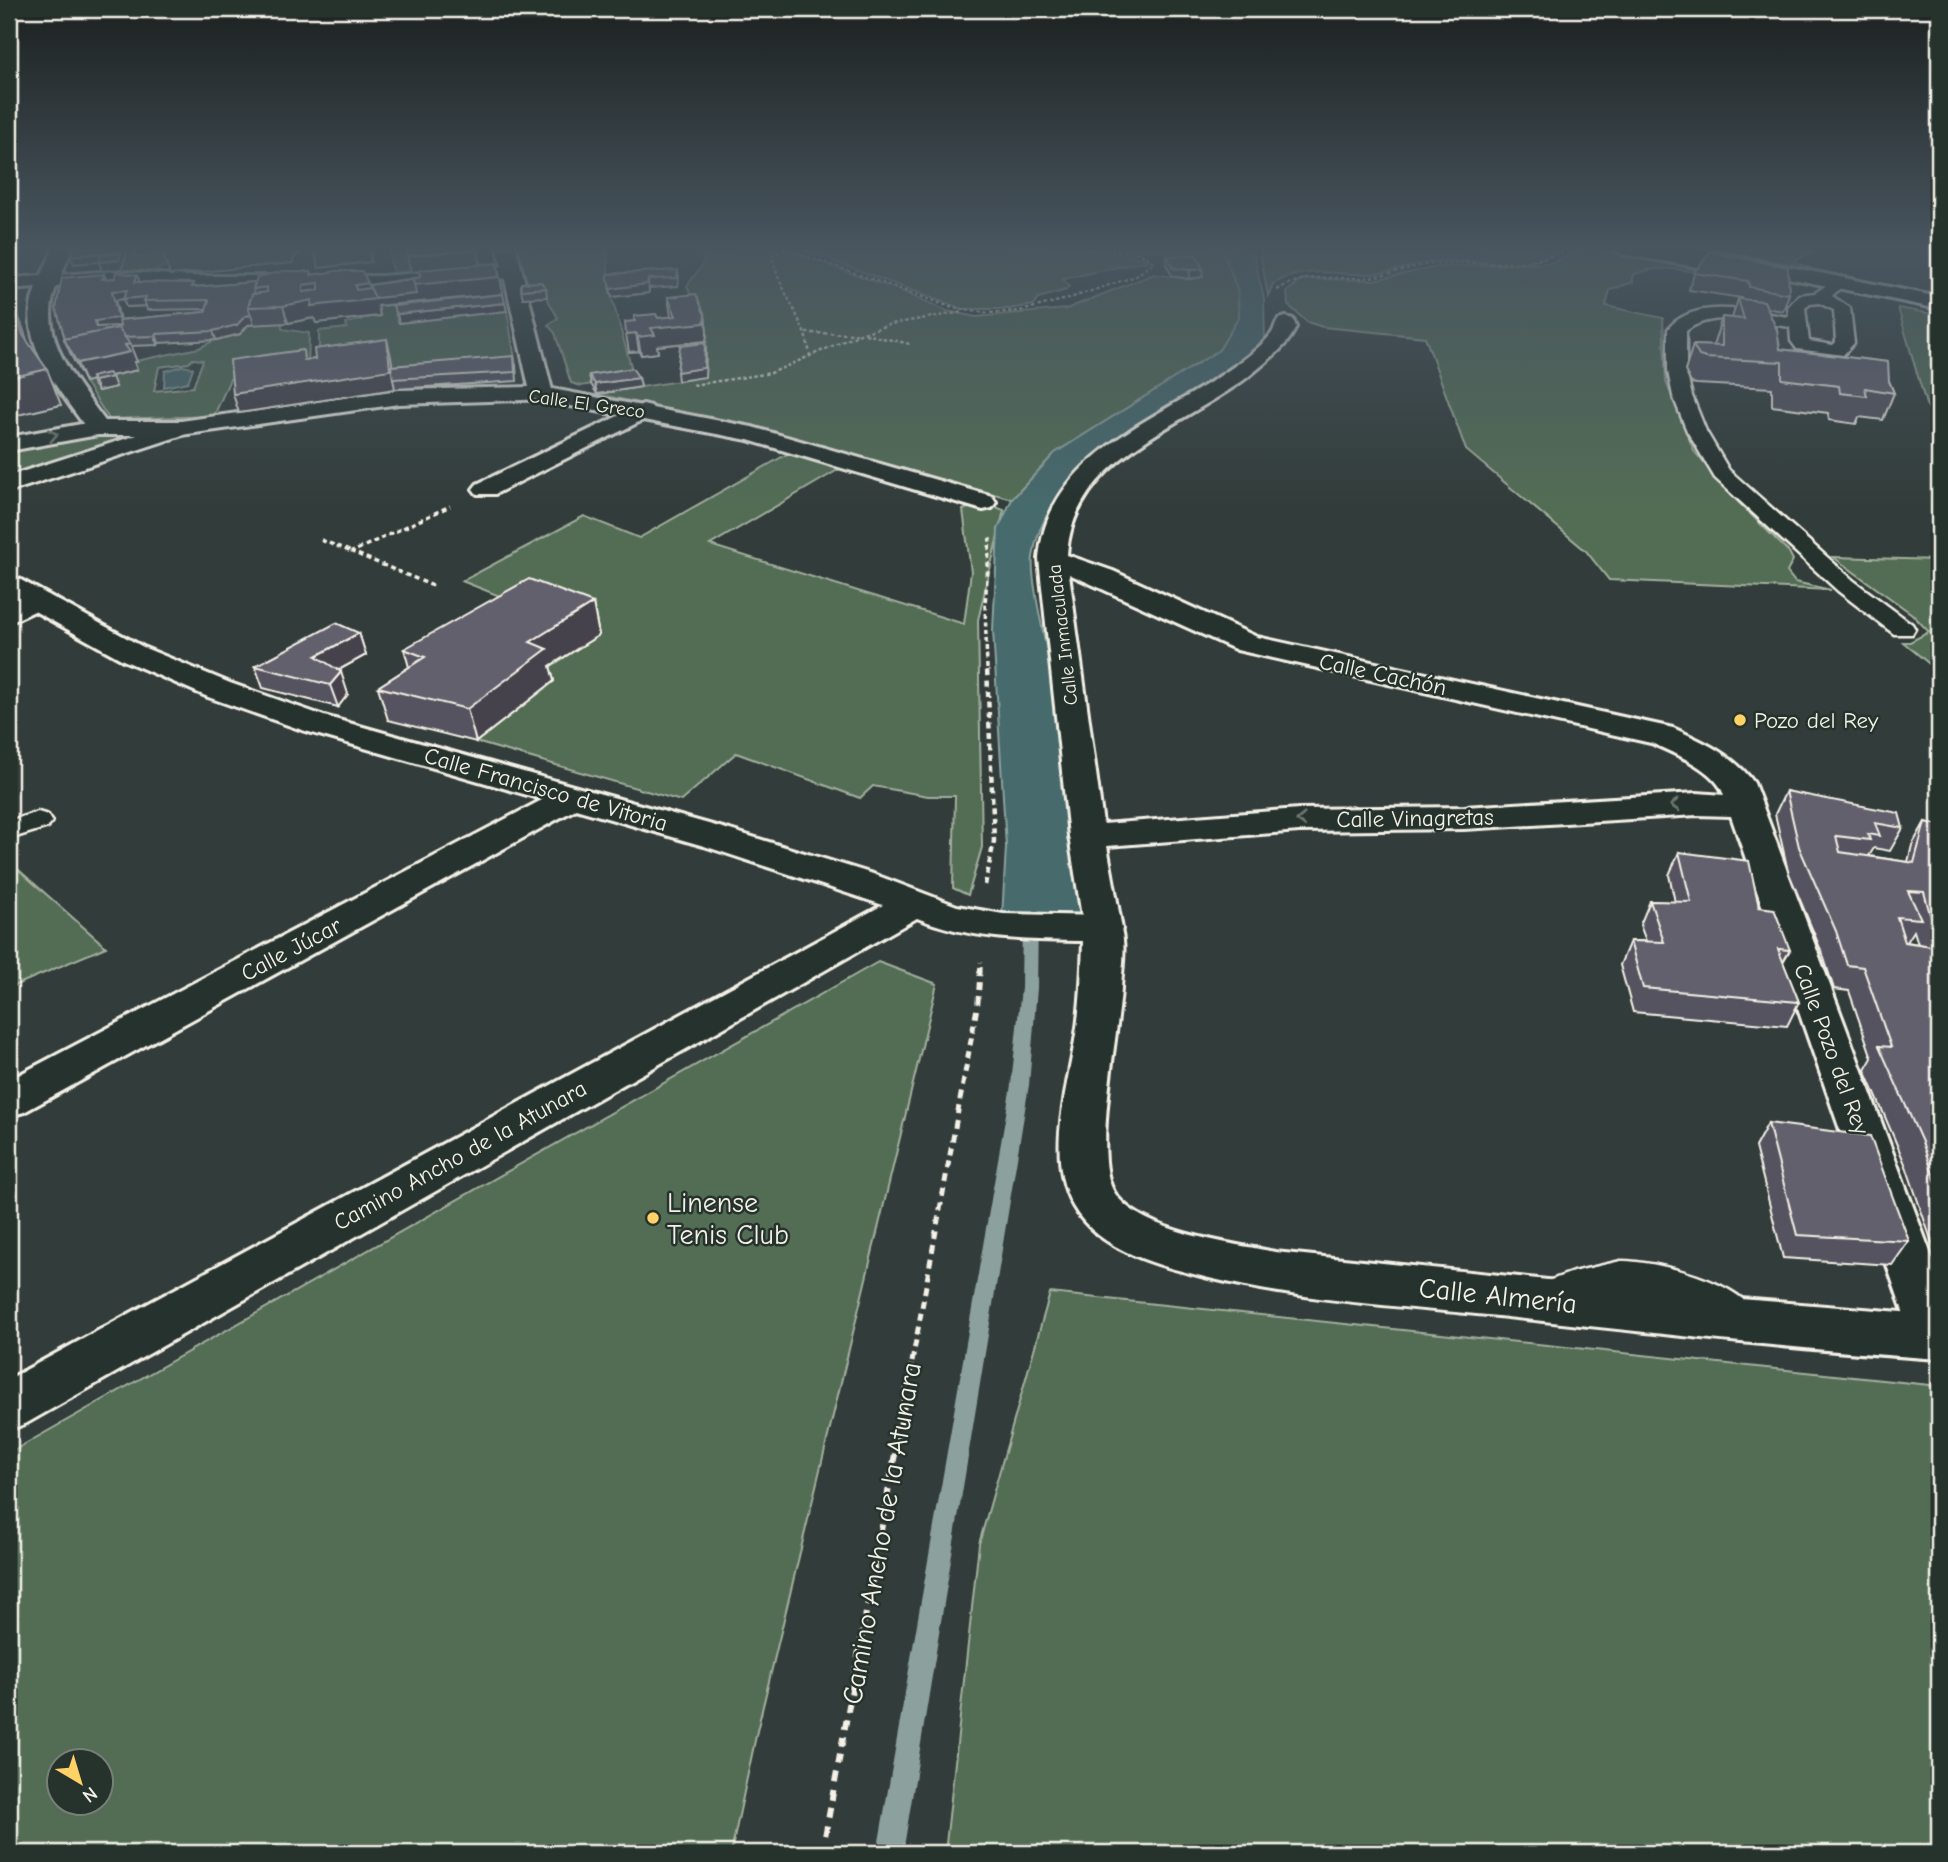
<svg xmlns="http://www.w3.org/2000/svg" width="1948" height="1862" font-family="'Comic Neue',sans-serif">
<rect width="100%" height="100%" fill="#323c3a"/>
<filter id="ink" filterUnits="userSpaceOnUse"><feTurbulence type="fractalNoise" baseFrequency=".0143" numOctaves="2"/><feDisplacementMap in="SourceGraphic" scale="14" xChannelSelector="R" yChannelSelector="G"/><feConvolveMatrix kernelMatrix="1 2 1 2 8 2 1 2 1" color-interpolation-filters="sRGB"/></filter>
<g filter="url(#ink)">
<g fill="#526d54" stroke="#a3af9e" stroke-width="2" fill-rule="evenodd">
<path d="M128 248H137L134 257 173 255 163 256 169 258 167 265 148 274 120 272Z"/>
<path d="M388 248H409L435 270V276L394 277Z"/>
<path d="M514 248H607L609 288 634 377 581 386 571 383 555 333 548 325 558 318 545 295 523 292Z"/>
<path d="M700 248H767L792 252 899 290 947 311 976 317 1066 309 1154 274 1189 279 1191 259 1183 253 1111 248 1222 249 1238 292 1239 318 1219 350 1055 453 1012 499 758 429 597 394 705 377 707 332 687 286 704 262Z"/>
<path d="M798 248H1070L1148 258 1147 261 1063 279 1069 287 1066 290 1038 298 1034 305 1009 309H962Z"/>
<path d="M1263 248H1560C1528 277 1470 256 1430 262 1409 266 1389 273 1367 274 1333 275 1304 265 1273 284L1268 296 1260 252Z"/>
<path d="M1585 248 1704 269 1702 273C1679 269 1655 265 1633 275V282L1610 290 1606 306 1663 318 1666 382 1694 451 1725 489 1789 552 1793 560 1787 572 1795 582 1831 590 1609 580 1586 551 1466 450 1425 337 1323 327 1307 322 1288 305 1287 292 1302 279 1374 280 1436 267 1551 263Z"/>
<path d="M1707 248H1813L1815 250 1793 262 1810 268V271Z"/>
<path d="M398 304 395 315 399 323 507 311 516 365 393 375 319 367V331L347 328 346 323 361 320 375 306Z"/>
<path d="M1898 308 1939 315V425L1926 404Z"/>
<path d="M272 322 282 323V329L309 333 308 369 230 379 214 416 109 419 85 382 137 370 131 363 136 361 199 348 219 338 240 334 248 325ZM193 359 203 360 193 387 154 391 159 367 189 363Z"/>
<path d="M100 434H134L49 466 9 477V451Z"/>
<path d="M789 453 841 468 710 545 964 624 971 572 963 510 983 502 1004 510 978 620 982 847 968 895 953 888 955 796H928L873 786 860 798 736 753 681 801 476 742 553 681 538 675 598 635 462 581 584 516 639 538Z"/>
<path d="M1833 557 1939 560V672L1903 642H1910L1929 632 1912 614Z"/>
<path d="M12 864 106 947 9 988V866Z"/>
<path d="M878 962 937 984 757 1731 731 1853H9V1453ZM60 1760H102V1802H60Z"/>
<path d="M1050 1293 1939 1386V1853H945L979 1544Z"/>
</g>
<g fill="#476b6c" stroke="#8ca19e" stroke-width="2">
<path d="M1222 248H1252L1264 299 1265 341 1254 354 1094 459C1065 485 1038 517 1033 557 1030 581 1047 646 1051 673 1062 755 1070 837 1082 918H1002L1006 847 993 630 998 529 1012 499 1055 453 1219 350 1239 317 1238 292Z"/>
<path d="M182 366 193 368 188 382 164 387 165 371Z"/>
</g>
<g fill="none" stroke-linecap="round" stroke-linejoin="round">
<path fill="#8ca19e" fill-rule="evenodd" d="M1030 914 1038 919 1037 988 1029 1085 903 1853H877L1011 1085 1021 988 1022 919Z"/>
<g stroke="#f4f1e8" stroke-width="5">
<g id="service">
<path d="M1836 279 1844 284 1832 296 1850 308 1854 343 1843 355 1797 349 1791 341 1790 327C1759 323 1712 309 1686 331V371L1692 396 1706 431 1729 470 1854 581 1912 624 1915 629 1912 634H1894L1838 591 1715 478 1687 431 1673 396 1668 371V329C1694 296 1754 312 1789 317L1788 307 1799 295 1815 293ZM1819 303 1834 310 1836 342 1833 345 1809 341 1805 308 1810 304Z"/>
<path d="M38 812 48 815 52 821 48 827 9 839V821Z"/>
<path d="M1621 1261C1657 1261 1741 1282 1757 1316L1751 1328 1737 1334 1671 1301 1642 1294 1598 1298 1543 1317 1529 1312 1523 1300 1529 1288 1573 1272Z"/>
</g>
</g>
<g stroke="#f4f1e8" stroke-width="6">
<path id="pedestrian" d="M643 404 651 406 655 411 651 416 495 494H477L473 489 477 484Z"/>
</g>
<g stroke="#f4f1e8" stroke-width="6">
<g id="minor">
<path d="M54 248H72L61 275 113 271 188 276H381L510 266 520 272 510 278 381 288H188L113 283 56 287C36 341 81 386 110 428L106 433H90C61 392 14 341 36 288L9 290V278L41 276Z"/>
<path d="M1286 317 1293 319 1296 327C1289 344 1274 355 1260 367 1195 424 1073 452 1067 555L1113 571 1257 637 1673 728C1702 741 1735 756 1754 783L1939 1276V1358L1919 1353 1912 1337 1731 816 1697 815 1464 829 1299 831 1107 846 1122 929 1117 938 1103 942 1089 938 1084 929 1069 836 1039 559C1047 458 1150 423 1223 374 1239 363 1260 349 1272 333 1275 328 1275 323 1279 319ZM1069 574 1237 650 1651 743C1674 753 1715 769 1724 795L1697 793 1464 807 1299 809 1103 824Z"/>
<path d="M542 387 752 427 992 496 996 502 992 508 983 510 748 440 534 399 531 394Z"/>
<path d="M181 421 189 423 193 428 189 433 9 492V476Z"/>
<path d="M35 591 45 594 49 600 45 606 9 623V602Z"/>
<path d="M573 787 585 790 590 797 585 804 24 1112 9 1116V1080L561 790Z"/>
</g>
</g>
<g stroke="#f4f1e8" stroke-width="6">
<g id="tertiary">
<path d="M498 248H516L553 394 550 399 399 404 181 435H98L9 451V437L98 421H181L399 390 529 387Z"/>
<path d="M9 577 19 579 145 648 230 683 324 716 730 830 873 874 957 906 1003 914 1103 916 1117 920C1128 938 1122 967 1121 988 1119 1033 1090 1161 1116 1195 1144 1233 1231 1243 1275 1252L1715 1297 1939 1315V1359C1792 1349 1645 1332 1498 1316 1401 1306 1303 1301 1209 1278 1161 1266 1099 1252 1073 1206 1045 1156 1068 1088 1076 1034 1081 1004 1082 973 1083 941 1026 940 971 940 917 918L27 1423 9 1430V1379L883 905 704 846 302 730 208 697 123 660 9 597Z"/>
</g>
</g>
<g stroke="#f4f1e8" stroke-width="6">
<path id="trunk" d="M1613 248H1696L1939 297V309L1706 261 1697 267 1622 254Z"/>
</g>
<g stroke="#f4f1e8" stroke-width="2.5" stroke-dasharray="3.5 2.5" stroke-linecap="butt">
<path d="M785 248 953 308 988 313 1020 311 1067 299 1136 276 1154 262 1140 253 1086 248"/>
<path d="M785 249 772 255C778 290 806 320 810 356"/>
<path d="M1277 290C1305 273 1329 279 1360 278 1385 277 1409 266 1434 264 1482 260 1526 271 1571 248"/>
<path d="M806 333 857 334"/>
<path d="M865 334 910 344"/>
<path d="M693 385 771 373 860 334 891 324 962 312"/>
</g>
<g stroke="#f4f1e8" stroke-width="3.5" stroke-dasharray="5 3.5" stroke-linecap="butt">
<path d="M321 540 352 552"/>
<path d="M433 586 352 552 450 506"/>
<path d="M987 669 985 605 990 538"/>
</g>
<g stroke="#f4f1e8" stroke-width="4.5" stroke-dasharray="6 4.5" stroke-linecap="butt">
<path d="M985 885 994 841 987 667"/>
<path d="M980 973 981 962"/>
</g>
<path stroke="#f4f1e8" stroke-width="5" stroke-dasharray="8 6" stroke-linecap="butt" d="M912 1362 978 1002 980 971"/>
<path stroke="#f4f1e8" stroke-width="6" stroke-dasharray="10 8" stroke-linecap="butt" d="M822 1853 912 1361"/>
<use href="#service" fill="#26332d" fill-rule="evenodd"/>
<use href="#pedestrian" fill="#26332d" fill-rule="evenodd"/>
<use href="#minor" fill="#26332d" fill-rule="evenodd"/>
<use href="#tertiary" fill="#26332d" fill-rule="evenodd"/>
<use href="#trunk" fill="#26332d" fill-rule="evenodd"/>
</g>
<g fill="#55535e" stroke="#f4f1e8" stroke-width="2" fill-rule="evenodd">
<path d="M477 248 480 265 501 280 503 294 378 306 380 316 316 323 314 318 288 323 248 325 240 334 216 340 159 343 158 345 130 346 137 362H134L137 370 111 376 116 387 98 391 94 386 92 380 85 382 72 357 64 339 104 274 106 279 137 275 140 282 195 287 255 282 311 271 312 275 369 285 420 277V271L411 272ZM123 299 126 307 146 306 147 310 206 309 205 312 120 320 115 300Z"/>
<path d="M1710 252 1789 294 1783 311 1767 308 1780 349 1889 381 1894 393 1883 420 1859 417 1856 424 1829 420 1828 413 1772 406V388L1697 384 1691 383 1685 371 1693 345 1713 346 1722 317 1732 318 1738 299H1742V298L1689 290 1694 273Z"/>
<path d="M1167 256 1202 277 1189 279 1172 276 1166 264Z"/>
<path d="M678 270 679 278 678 286 649 288V293L612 297 608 274Z"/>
<path d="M546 288 547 297 523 298 521 290Z"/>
<path d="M668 297 705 315 707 332 706 341 657 346 658 353 641 355 639 351 629 352 634 321V316L658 318 671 317Z"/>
<path d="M391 357 392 366 516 365 517 381 395 389 239 413 306 360Z"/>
<path d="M589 375 639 378 641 387 597 394 591 384Z"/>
<path d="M593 603 599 635 550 666 554 681 476 742 388 720 378 687 409 667 404 649Z"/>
<path d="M359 633 366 655 339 670 348 694 338 707 263 688 255 666Z"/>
<path d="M1786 791 1903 828 1890 851 1874 848 1869 856 1908 862 1912 845 1925 822 1939 825V1263L1906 1166 1865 1070 1872 1058 1849 991 1834 989 1823 955 1788 871 1775 814ZM1914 931 1918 944 1907 942Z"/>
<path d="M1679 852 1759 907 1790 950 1783 962 1799 1002 1787 1026 1633 1012 1620 965 1630 941H1646L1640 925 1650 901 1675 902 1669 875Z"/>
<path d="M1768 1123 1909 1241 1892 1265 1783 1258 1755 1147Z"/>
</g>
<g fill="#45434c" stroke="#f4f1e8" stroke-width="2">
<path d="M123 248H128L125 260H124L122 269 102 271 99 262 119 260 74 264 70 256Z"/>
<path d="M195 248H297L299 255 294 256 293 263 170 275 162 251Z"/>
<path d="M350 248H369L371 262 319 268 314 251Z"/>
<path d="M477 249 480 265 411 272 407 256Z"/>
<path d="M497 263 503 294 378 306 380 316 316 323 314 318 288 323 283 306 303 292V285L311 271 315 283 355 285 368 283 372 299 373 298 414 285Z"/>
<path d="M1203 269 1202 277 1189 279 1190 270Z"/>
<path d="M648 279 649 293 612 297 610 289Z"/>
<path d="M267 287 272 304 253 307V289Z"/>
<path d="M127 290 146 297 144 301 146 306 126 307 123 299 115 300 122 327H96L95 321 112 291Z"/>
<path d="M9 294 22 325 37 369 23 335Z"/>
<path d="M505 303 507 311 399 323 397 314Z"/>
<path d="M251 315 254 324 248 325 240 334 216 340 213 331 245 316Z"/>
<path d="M705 315 707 332 706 341 657 346 658 353 641 355 638 337 651 328Z"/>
<path d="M636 333 639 351 629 352 626 334Z"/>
<path d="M156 334 159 343 158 345 154 336Z"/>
<path d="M387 339 391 357 394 379H393L395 389 239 413 233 394Z"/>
<path d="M705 343 706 352 705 377 678 381 677 372Z"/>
<path d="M130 344 137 362H134L137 370 93 380 91 377 92 380 85 382 77 363 125 345Z"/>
<path d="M47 369 61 405 9 417V378Z"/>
<path d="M112 377 116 387 98 391 94 381Z"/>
<path d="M639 378 641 387 597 394 595 384Z"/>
<path d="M593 603 599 635 550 666 554 681 476 742 467 709 530 642Z"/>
<path d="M359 633 366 655 324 678 316 656Z"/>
<path d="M341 672 348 694 338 707 330 685Z"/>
</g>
<g fill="#63606d" stroke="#f4f1e8" stroke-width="2" fill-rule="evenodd">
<path d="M73 248H123L122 251 70 256Z"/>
<path d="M162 248H195L162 251Z"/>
<path d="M314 248H350L314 251Z"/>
<path d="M406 248H477V249L407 256Z"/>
<path d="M1710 252 1788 267 1789 294 1749 287 1748 281 1694 273Z"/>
<path d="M121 253 119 260 99 262 101 255Z"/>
<path d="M1196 255 1203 269 1190 270 1173 268 1167 256Z"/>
<path d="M497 263 499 277 414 285 413 279 420 277V270Z"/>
<path d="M678 270 677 278 648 279 647 284 610 289 608 279V274Z"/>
<path d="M284 271H311V275L336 271H362L368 283 355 285 356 290 370 288 376 299 311 306 312 300 283 306 248 307 252 294 267 292V287L253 289 257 277ZM319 283V290L303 292V285Z"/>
<path d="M116 272 137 275 135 282 194 283 192 287 255 282 253 289 255 294H252L248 307 251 315 245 316 237 325 213 331 156 334 154 336 124 337 118 328 65 339 56 308 62 278 104 274 102 279 115 278ZM127 290 123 299 146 297 144 301 209 300 205 312 119 320 120 326 96 327 95 321 118 318 112 291Z"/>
<path d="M413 279 416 294 375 298 369 285Z"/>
<path d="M541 282 546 288 521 290V283Z"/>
<path d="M9 294 23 335 47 369 9 378Z"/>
<path d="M503 294 505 303 397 314 393 306Z"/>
<path d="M696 294 705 315 704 323 651 328 655 335 638 337 636 333 626 334 625 322 635 321 634 316 656 314 658 318 676 316 668 297Z"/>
<path d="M1738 299 1764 301 1777 330 1780 349 1888 362 1889 381 1894 393 1865 388 1867 396 1840 393 1839 386 1782 379V362L1706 358 1699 356 1693 345 1722 346V317L1744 319Z"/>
<path d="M118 328 130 344 125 345 130 352 77 363 64 339Z"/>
<path d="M387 339 390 370 233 394 230 360 303 350 304 360 315 359 314 349Z"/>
<path d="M705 343 704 368 677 372 680 346Z"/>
<path d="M514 356 515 372 393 379 391 366Z"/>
<path d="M632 368 639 378 595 384 589 375Z"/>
<path d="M108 373 112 377 94 381 91 377Z"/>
<path d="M529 579 593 603 530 642 547 649 467 709 378 687 425 657 404 649Z"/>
<path d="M336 623 359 633 316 656 341 672 330 685 255 666Z"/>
<path d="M1786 791 1899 813 1903 828 1875 823 1880 836 1868 834 1870 840 1836 836 1840 852 1914 863 1925 822 1939 825V1191L1922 1142 1879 1046 1891 1047 1863 967 1847 965 1836 931 1799 847ZM1908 891 1924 892 1939 947 1905 942 1897 917 1921 919Z"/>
<path d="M1679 852 1749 861 1759 907 1774 909 1790 950 1778 949 1799 1002 1643 988 1630 941 1664 942 1650 901 1691 902Z"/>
<path d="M1768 1123 1870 1136 1909 1241 1797 1235Z"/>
</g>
<defs><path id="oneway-chevron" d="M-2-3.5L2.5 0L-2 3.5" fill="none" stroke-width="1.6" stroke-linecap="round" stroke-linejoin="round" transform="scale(1.75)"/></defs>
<g stroke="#6e766e">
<use href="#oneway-chevron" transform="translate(53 435) rotate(-12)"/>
<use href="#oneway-chevron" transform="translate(1675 805) rotate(176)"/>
<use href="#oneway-chevron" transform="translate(1301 820) rotate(178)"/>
</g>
</g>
<linearGradient id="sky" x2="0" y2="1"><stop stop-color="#1c2120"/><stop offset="0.49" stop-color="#495660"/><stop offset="1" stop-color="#495660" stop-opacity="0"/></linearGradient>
<rect width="1948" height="508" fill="url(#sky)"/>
<g fill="#ffd166" stroke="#26332d" stroke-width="2.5">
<circle cx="1740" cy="720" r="7"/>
<circle cx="653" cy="1218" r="7"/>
</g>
<g text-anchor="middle" stroke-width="5" stroke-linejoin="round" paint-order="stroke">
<g font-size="19" fill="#f4f1e8" stroke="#26332d">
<text transform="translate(587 403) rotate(8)" y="7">Calle El Greco</text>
<text transform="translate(1062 635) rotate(-97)" y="7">Calle Inmaculada</text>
</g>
<g font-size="23" fill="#f4f1e8" stroke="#26332d">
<text transform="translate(1383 674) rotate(12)" y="8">Calle Cachón</text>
<text transform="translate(546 789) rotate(16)" y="8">Calle Francisco de Vitoria</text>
<text transform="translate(1415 818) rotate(-1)" y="8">Calle Vinagretas</text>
<text transform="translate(291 949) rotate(-28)" y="8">Calle Júcar</text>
<text transform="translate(1832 1049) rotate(70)" y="8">Calle Pozo del Rey</text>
<text transform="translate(460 1155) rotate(-29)" y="8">Camino Ancho de la Atunara</text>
</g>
<g font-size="23" fill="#f4f1e8" stroke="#26332d" text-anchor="start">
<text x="1754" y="728">Pozo del Rey</text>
</g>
<g font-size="28" fill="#f4f1e8" stroke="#26332d" text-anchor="start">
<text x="667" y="1212">Linense<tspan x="667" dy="32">Tenis Club</tspan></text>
</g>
<g font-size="28" fill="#f4f1e8" stroke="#26332d">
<text transform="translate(1498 1295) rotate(6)" y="10">Calle Almería</text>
<text transform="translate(881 1533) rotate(-80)" y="10">Camino Ancho de la Atunara</text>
</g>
</g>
<rect width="1948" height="1862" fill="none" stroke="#26332d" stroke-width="35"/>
<rect x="18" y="18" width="1913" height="1827" fill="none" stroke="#f4f1e8" stroke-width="2.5" filter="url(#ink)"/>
<g transform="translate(80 1782) rotate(142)"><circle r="33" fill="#26332d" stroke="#787f78" stroke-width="2"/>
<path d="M0-5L12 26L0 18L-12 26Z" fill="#ffd166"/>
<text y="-10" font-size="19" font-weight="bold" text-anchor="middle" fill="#f4f1e8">N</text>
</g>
</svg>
